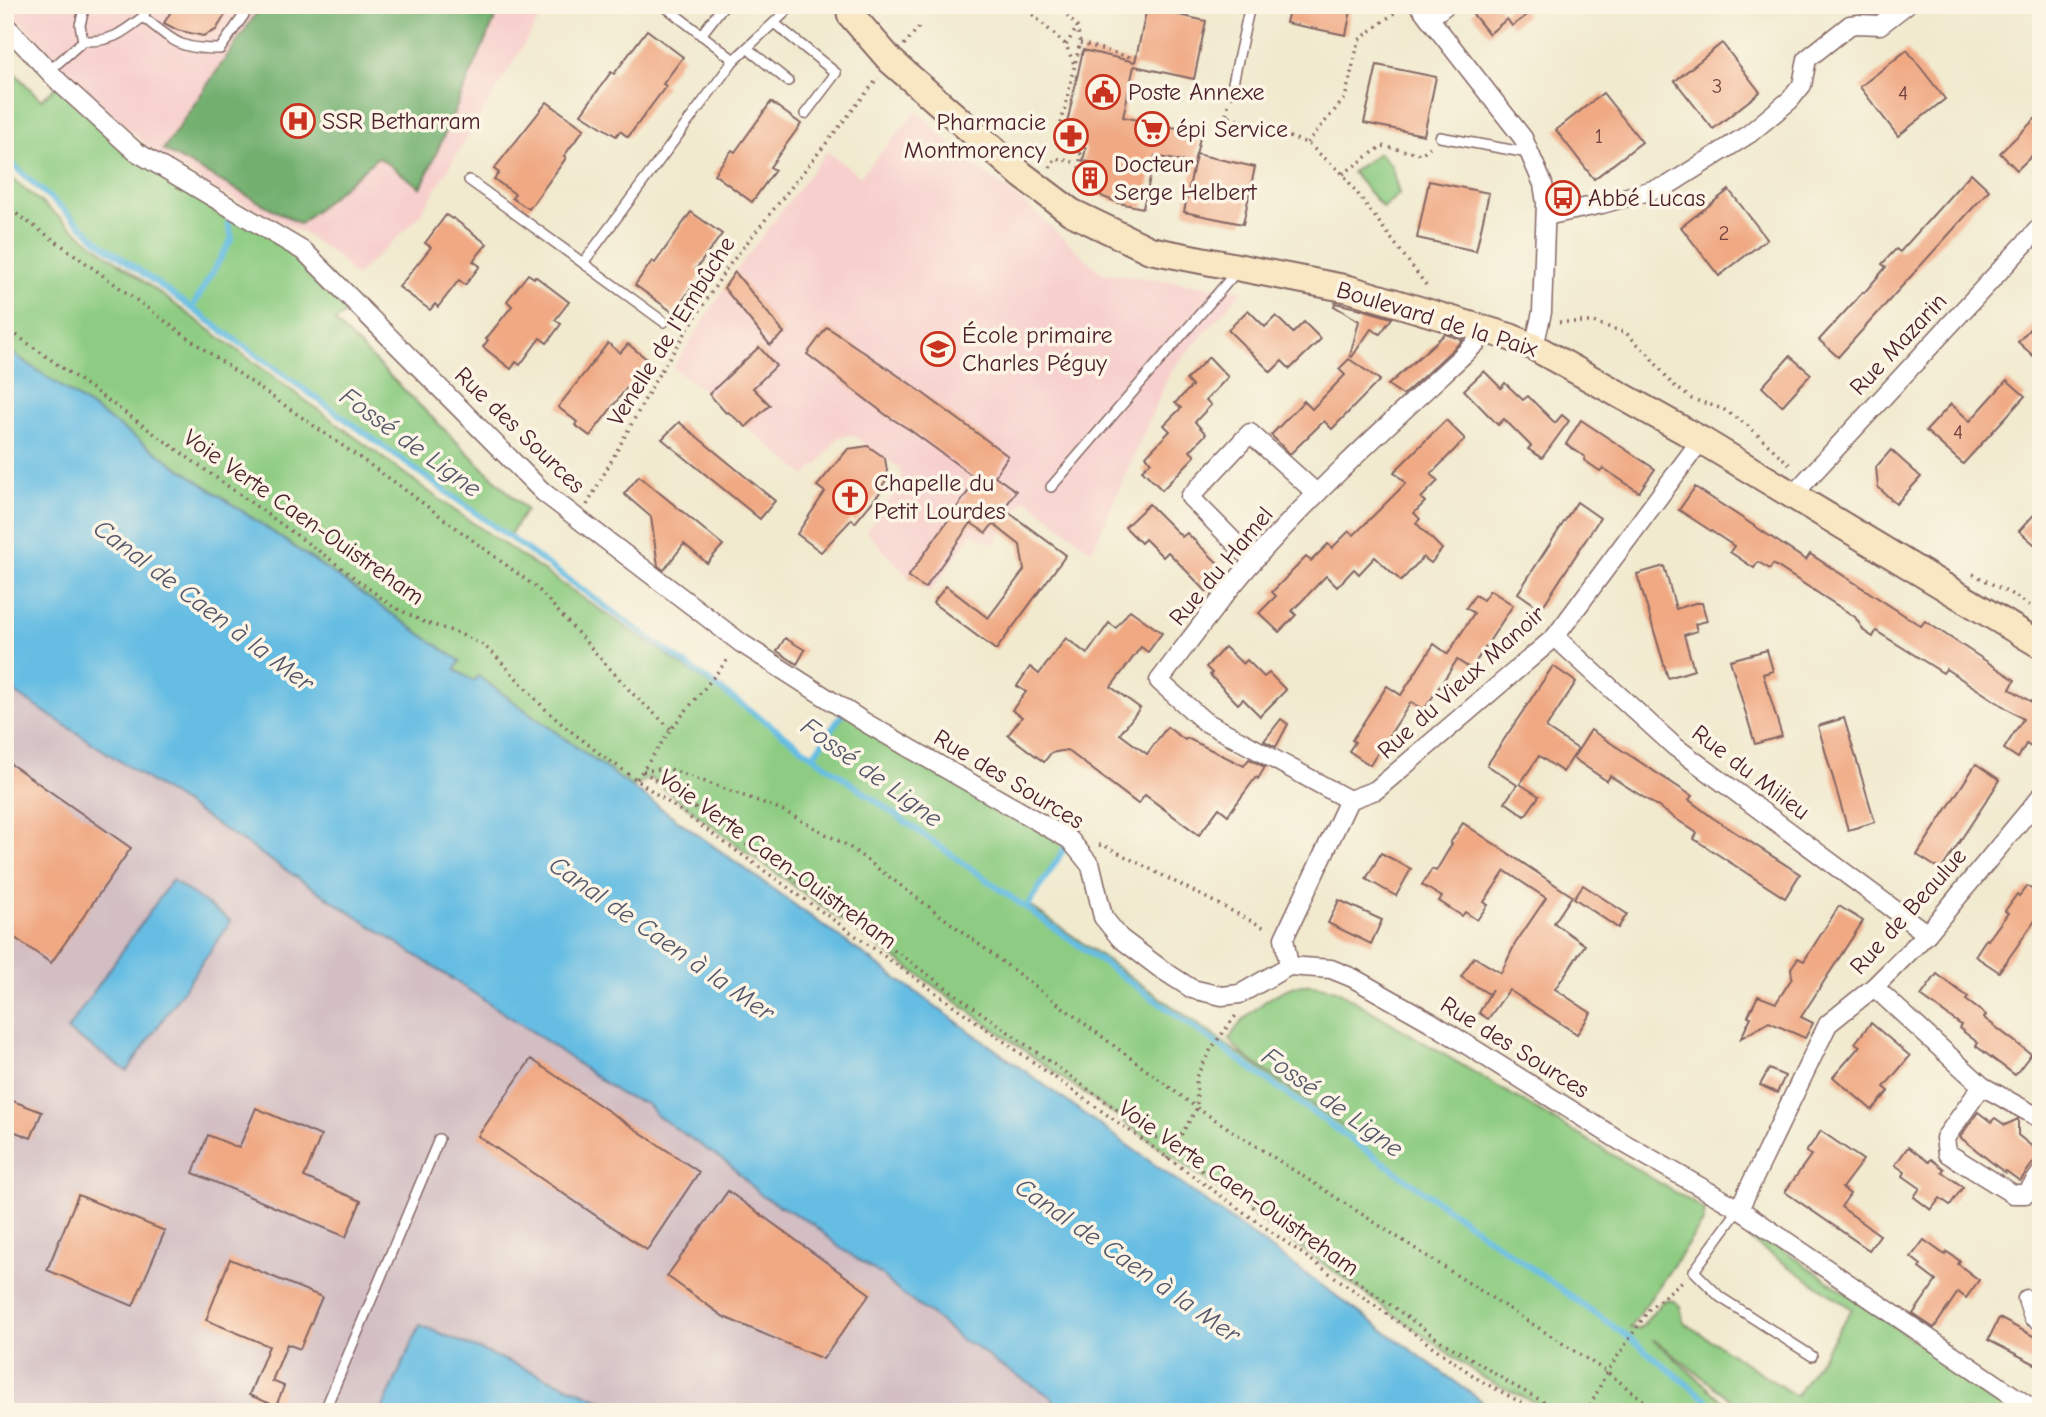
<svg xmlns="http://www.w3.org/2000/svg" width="2046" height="1417" font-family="'Comic Neue',sans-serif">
<rect width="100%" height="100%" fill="#fcf5e5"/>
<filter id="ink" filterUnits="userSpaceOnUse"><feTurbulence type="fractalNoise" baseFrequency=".0143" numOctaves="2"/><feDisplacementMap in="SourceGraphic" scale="14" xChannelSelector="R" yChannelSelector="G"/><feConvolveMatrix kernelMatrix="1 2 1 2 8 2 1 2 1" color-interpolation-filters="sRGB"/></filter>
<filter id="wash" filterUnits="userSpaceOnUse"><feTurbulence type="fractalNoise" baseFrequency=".00686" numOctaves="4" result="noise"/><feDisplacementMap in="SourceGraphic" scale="28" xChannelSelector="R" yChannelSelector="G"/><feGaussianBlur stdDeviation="1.57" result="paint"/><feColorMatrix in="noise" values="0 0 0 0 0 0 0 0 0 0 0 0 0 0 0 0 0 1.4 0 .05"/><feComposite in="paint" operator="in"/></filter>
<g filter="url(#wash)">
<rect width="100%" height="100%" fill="#f1eacf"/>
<g fill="#f7d0cd">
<path d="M5 5H548L419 217 355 277 337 256 303 233 218 191 156 153 82 88Z"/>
<path d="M917 111 967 161 1007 189 1034 211 1098 270 1104 273 1243 290 1171 371 1092 551 1026 499 992 545 973 532 930 592 908 577 866 531 902 483 899 468 853 435 839 437 817 466 815 465 806 476 728 412 726 413 709 394 673 368 735 272 827 151 860 176Z"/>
</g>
<path fill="#d2bec3" d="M5 686 530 1030 622 1095 647 1104 656 1115 730 1165 763 1196 813 1224 839 1247 883 1276 898 1291 937 1319 961 1340 975 1346 995 1362 1050 1396 1062 1412H630L421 1325 381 1412H5Z"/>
<g fill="#8dcc82" stroke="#6c7656" stroke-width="2">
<path d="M5 63 41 100 60 83 135 151 305 252 358 304 335 322 526 510 509 536 97 239 5 158Z"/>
<path d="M1379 153 1391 165 1399 194 1383 208 1352 172Z"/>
<path d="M5 173 85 238 454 510 813 755 847 712 1068 843 1029 905 1343 1127 1245 1056 1229 1040C1240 1018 1277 987 1303 985 1314 984 1325 987 1336 990L1705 1210 1703 1222 1630 1328 1640 1329 1661 1303 1665 1300 1674 1301 1680 1306 1683 1322 1796 1396 1852 1309 1751 1241 1758 1232 2017 1412H1747L1653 1339 1735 1412H1555L1483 1378 745 851 650 778 632 787 478 676 475 682 454 669 460 661 5 348Z"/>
</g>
<path fill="#72b070" stroke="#5e684e" stroke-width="2" d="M262 5H501L421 188 378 157 300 224 163 150Z"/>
<g fill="#66bde3" stroke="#586e87" stroke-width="2">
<path d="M5 348 460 661 455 670 474 681 478 676 1497 1412H1062L1050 1396 995 1362 975 1346 961 1340 937 1319 898 1291 883 1276 839 1247 813 1224 762 1196 730 1165 656 1115 647 1104 622 1095 530 1030 5 686Z"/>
<path d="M172 880 231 921 127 1071 67 1030Z"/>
<path d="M420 1325 630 1412H381Z"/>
</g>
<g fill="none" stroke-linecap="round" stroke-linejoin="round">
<g stroke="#66bde3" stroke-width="6">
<path d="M5 158 101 243 813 756 1628 1337 1722 1412"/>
<path d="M192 308 232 238 228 223"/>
<path d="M813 756 842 714"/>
<path d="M1027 907 1068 843"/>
</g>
</g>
<g id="blocks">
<g fill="#f0a983">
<path d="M175 5H231L216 30 203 36 177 30 164 23Z"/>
<path d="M1290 5H1352L1346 35 1286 23Z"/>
<path d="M1481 5H1497L1503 13 1512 5H1519L1527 15 1512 26 1507 19 1489 34 1472 13Z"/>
<path d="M1147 8 1206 21 1194 79 1134 66 1123 117 1201 133 1194 164 1155 156 1143 208 1119 203 1103 197 1087 183 1091 162 1083 161 1086 148 1069 144 1064 137 1083 50 1135 62Z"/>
<path d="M647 30 683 57 663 84 666 86 628 137 620 131 616 136 581 114 611 72 614 74Z"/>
<path d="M1722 43 1760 92 1713 129 1675 81Z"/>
<path d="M1907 50 1945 99 1898 136 1860 87Z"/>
<path d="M1377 65 1436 77 1424 135 1364 123Z"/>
<path d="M1603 93 1642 142 1594 179 1556 130Z"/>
<path d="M547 102 584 129 564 156 566 158 529 209 512 198 515 194 494 179 499 173 494 169Z"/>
<path d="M771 102 801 124 770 167 775 170 752 202 714 174 732 150 735 152Z"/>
<path d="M2041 113V147L2017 170 2000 153Z"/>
<path d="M1196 154 1255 167 1243 224 1184 212Z"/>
<path d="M1971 173 1989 190 1838 357 1819 340 1863 292 1864 293 1886 267 1882 264 1896 249 1900 252Z"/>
<path d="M1429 181 1489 193 1476 251 1417 238Z"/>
<path d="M1729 190 1767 239 1719 276 1681 227Z"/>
<path d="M691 212 722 234 696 269 702 273 674 313 635 285 652 261 655 263Z"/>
<path d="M446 215 452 219 453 218 487 244 473 261 480 266 465 285 459 280 438 307 435 304 430 310 399 287 431 247 425 243Z"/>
<path d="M735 272 784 333 770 345 724 288Z"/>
<path d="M528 274 534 278 535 276 569 302 555 320 561 324 547 343 540 338 520 365 516 362 511 369 483 347 488 340 486 339 512 306 507 301Z"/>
<path d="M1335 303 1361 309 1392 318 1380 334 1371 329 1352 357 1350 356 1359 321 1334 306Z"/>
<path d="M1248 310 1265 327 1276 316 1293 333 1304 322 1321 339 1290 369 1282 361 1271 372 1228 330Z"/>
<path d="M2041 316V363L2018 342Z"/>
<path d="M827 327 909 383 1008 456 995 476 1016 491 1004 509 1066 555 996 650 933 603 946 586 988 618 1024 570 1020 545 993 524 986 533 971 523 925 588 908 577 977 479 910 430 886 415 807 354Z"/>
<path d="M1445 334 1463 340 1403 395 1388 385Z"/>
<path d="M608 343 620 353 628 344 648 360 590 436 575 425 577 422 558 407Z"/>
<path d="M759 347 776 366 753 388 770 405 746 427 728 412 726 413 709 394Z"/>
<path d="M1790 356 1811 374 1782 406 1762 387Z"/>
<path d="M1209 357 1228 377 1206 400 1211 405 1195 422 1206 434 1190 451 1195 456 1162 490 1142 470 1151 462 1146 456 1170 431 1164 425 1181 408 1175 403 1192 386 1186 380Z"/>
<path d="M1349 359 1380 380 1332 429 1324 421 1290 454 1271 435 1304 401 1312 409 1345 375 1339 369Z"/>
<path d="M1484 371 1501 388 1505 383 1523 400 1528 396 1555 423 1562 415 1569 421 1542 458 1528 449 1531 446 1504 419 1498 425 1464 390Z"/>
<path d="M2007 380 2025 396 1963 464 1926 431 1951 404 1970 421Z"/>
<path d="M1446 420 1465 439 1431 474 1438 481 1421 498 1425 502 1414 513 1420 519 1416 523 1442 549 1431 563 1423 557 1401 581 1375 557 1359 574 1354 569 1337 587 1326 576 1292 611 1296 615 1279 632 1259 613 1276 596 1272 592 1306 557 1311 561 1328 544 1332 548 1349 531 1354 535 1406 483 1394 472Z"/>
<path d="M1581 420 1655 469 1639 492 1603 468 1600 471 1584 460 1585 457 1566 444Z"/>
<path d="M679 422 775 501 760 519 662 439Z"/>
<path d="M868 446 885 458 888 478 879 490 881 491 855 523 852 519 821 552 797 534 825 492 817 486 848 449Z"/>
<path d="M1891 450 1921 477 1896 504 1878 487 1876 467Z"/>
<path d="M639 476 723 545 707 563 684 544 664 570 658 566 651 517 624 494Z"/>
<path d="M1695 487 1806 560 1810 554 1921 626 1925 621 2015 680 2010 689 2033 703 2041 690V753L2026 744 2018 758 2004 749 2023 719 1946 669 1943 673 1876 631 1873 637 1864 631 1855 617 1773 564 1770 569 1758 562 1754 568 1730 552 1734 546 1679 510Z"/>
<path d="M1577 502 1600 518 1541 609 1518 593Z"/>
<path d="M1149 504 1182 537 1187 533 1227 572 1207 592 1168 552 1163 557 1145 539 1141 543 1125 527Z"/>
<path d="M2041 507V550L2019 531Z"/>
<path d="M1664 566 1676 609 1695 603H1702L1707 621 1695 624 1697 631 1684 635 1694 670 1668 678 1637 574Z"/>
<path d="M1490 590 1513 605 1471 669 1457 660 1424 710 1411 702 1370 765 1349 751 1355 742 1352 740 1387 686 1401 695 1434 644 1448 654 1474 613 1466 608 1475 595 1483 600Z"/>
<path d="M1130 610 1162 633 1148 652 1141 647 1111 687 1140 708 1120 734 1147 754 1167 727 1185 740 1187 738 1244 766 1249 759 1265 767 1258 779 1256 777 1228 815 1219 808 1199 835 1145 795 1138 804 1067 750 1051 753 1044 762 1008 735 1022 717 1012 710 1026 692 1017 686 1030 667 1039 674 1066 638 1087 654 1109 623 1116 628Z"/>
<path d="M785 638 805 650 797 664 777 651Z"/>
<path d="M1225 647 1243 664 1247 660 1264 677 1269 673 1286 690 1260 716 1243 699 1238 704 1210 675 1212 673 1206 667Z"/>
<path d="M1767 650 1773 671 1763 674 1782 736 1755 744 1730 660Z"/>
<path d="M1553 666 1576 682 1546 728 1578 749 1563 772 1539 756 1520 784 1539 796 1525 816 1505 802 1517 785 1487 765Z"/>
<path d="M1844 718 1875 822 1848 830 1818 726Z"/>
<path d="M1281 719 1288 724 1276 747 1264 741Z"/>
<path d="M1591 730 1692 796 1689 800 1713 818 1800 874 1785 898 1694 839 1697 833 1657 806 1610 776 1607 781 1573 758Z"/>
<path d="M5 760 131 848 51 963 5 931Z"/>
<path d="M1976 764 2000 780 1941 870 1917 855Z"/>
<path d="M1463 823 1572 896 1554 923 1585 945 1555 989 1591 1013 1577 1034 1509 990 1488 1019 1479 1013 1492 989 1489 994 1461 977 1474 957 1501 973 1515 944 1546 898 1505 871 1484 902 1488 905 1477 920 1465 912 1462 916 1439 901 1442 897 1422 885 1432 869 1436 871 1452 844 1450 843Z"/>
<path d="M1381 853 1411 869 1396 896 1366 879Z"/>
<path d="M1583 885 1627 914 1618 928 1574 898Z"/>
<path d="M2027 886 2041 896V912L1999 972 1975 956 1986 939 1988 940 2008 913 2005 911 2017 894 2019 896Z"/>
<path d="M1339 900 1382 920 1371 944 1328 923Z"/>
<path d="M1839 906 1863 921 1801 1017 1813 1023 1805 1038 1769 1022 1741 1038 1751 1017 1748 1016 1758 996 1776 1003 1792 978 1791 968 1798 958 1804 961Z"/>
<path d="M1937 974 1968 997 1966 1000 1986 1015 1984 1018 2031 1054 2015 1075 1976 1046 1978 1043 1959 1028 1961 1025 1921 996Z"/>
<path d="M1871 1023 1910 1056 1884 1087 1889 1091 1872 1110 1833 1077 1860 1046 1855 1043Z"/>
<path d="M531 1059 699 1172 647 1250 478 1136Z"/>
<path d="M1769 1069 1785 1076 1777 1093 1760 1085Z"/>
<path d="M5 1098 42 1112 31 1138 5 1128Z"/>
<path d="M256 1108 321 1136 304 1177 361 1201 346 1237 193 1173 208 1135 239 1148Z"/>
<path d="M1978 1112 1991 1122 1995 1118 2005 1125 2018 1119V1135L2040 1153 2020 1181 2006 1171 2005 1173 1960 1137Z"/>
<path d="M1821 1131 1863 1160 1842 1188 1850 1194 1841 1207 1880 1235 1869 1250 1785 1192 1811 1155 1806 1152Z"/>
<path d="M1908 1147 1929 1162 1931 1159 1944 1169 1942 1172 1963 1187 1950 1205 1940 1198 1931 1210 1914 1197 1920 1188 1903 1176 1905 1172 1895 1165Z"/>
<path d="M728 1191 870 1294 823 1359 724 1317 667 1276Z"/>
<path d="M78 1195 165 1231 133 1306 47 1270Z"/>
<path d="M1924 1240 1945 1255 1947 1252 1960 1261 1958 1264 1979 1280 1966 1298 1958 1292 1934 1328 1913 1314 1936 1281 1919 1268 1921 1265 1911 1257Z"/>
<path d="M230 1259 322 1297 300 1349 287 1344 272 1381 284 1386 276 1406 249 1395 269 1346 206 1320Z"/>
<path d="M1999 1318 2041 1340V1367L1988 1340Z"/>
</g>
</g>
</g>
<g filter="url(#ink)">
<use href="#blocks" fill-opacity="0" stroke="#846664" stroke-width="2"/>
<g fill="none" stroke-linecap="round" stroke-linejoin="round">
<g stroke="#846664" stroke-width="12">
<g id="lane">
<path d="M663 5 734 60"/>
<path d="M143 17 148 5"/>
<path d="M774 23 836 73 805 114"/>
<path d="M701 35 724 5"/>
<path d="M83 41 80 25 85 5"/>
<path d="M747 48 788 81"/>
<path d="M49 71 83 41C111 42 121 34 143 17 175 42 178 49 220 49L251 5"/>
<path d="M1231 92 1250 5"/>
<path d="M1440 137 1528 153"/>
<path d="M469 180 664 322"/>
<path d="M583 263 734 60 793 5"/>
<path d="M1051 487 1237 271"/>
<path d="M1739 1209 1694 1271 1720 1297 1812 1356"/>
<path d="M324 1412 439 1139"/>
</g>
</g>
<g stroke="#846664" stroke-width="21">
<g id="street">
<path d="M1419 5 1523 138 1543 184 1546 203 1542 312 1534 347"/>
<path d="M1429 18 1446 5"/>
<path d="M5 25 60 83 135 151 305 252 543 492 741 643 866 723 1070 840 1091 866 1103 917 1120 938 1161 969 1192 989 1222 996 1240 994 1289 966 1331 969 1353 978 1429 1021 1622 1142 1739 1209 2037 1412"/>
<path d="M1546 216 1602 204 1667 186 1749 134 1790 100 1802 85 1807 59 1850 25 1858 24 1880 25 1906 5"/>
<path d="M1792 496 2041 226"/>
<path d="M1253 561 1190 497 1250 433 1316 493"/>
<path d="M1555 637 1674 746 1927 934"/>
<path d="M1349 800 1204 721 1159 681C1190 640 1220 598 1255 559 1327 478 1410 405 1489 331"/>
<path d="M1289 966 1284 938 1349 800 1376 790 1555 637 1701 440"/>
<path d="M1874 987 1982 1086 2041 1119"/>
<path d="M1982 1086 1945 1138 1947 1153 2013 1194H2026L2041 1173"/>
<path d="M1739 1209 1828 1024 1874 987 1927 934 2041 796"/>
<path d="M2027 1299 2033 1317 2041 1321"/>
</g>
</g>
<g stroke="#846664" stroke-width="30">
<path id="secondary" d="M849 5 851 15 891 61 1022 175 1071 212 1150 250 1349 289 1510 337 1534 347 1701 440 2041 645"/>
</g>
<g stroke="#846664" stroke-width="3.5" stroke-dasharray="2 5" stroke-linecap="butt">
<path d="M1022 5 1066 45 1074 64"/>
<path d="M1058 5 1077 27 1080 43 1056 145 1081 154 1078 177 1081 189"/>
<path d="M1080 43 1129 57V61"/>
<path d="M904 45 919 27"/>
<path d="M1066 45 1076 29"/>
<path d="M1228 105 1226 115 1307 143 1343 174 1429 289"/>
<path d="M1307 143 1345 98 1359 40 1402 7"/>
<path d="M1050 168 1055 158 1073 162"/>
<path d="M1343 174 1382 146 1421 154 1430 147"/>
<path d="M5 206 64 247 198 345 393 481 537 588 633 694 671 729"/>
<path d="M1559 322H1593L1626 333 1648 354 1672 384 1692 399 1723 409 1747 425 1790 465"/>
<path d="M5 327 323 554 392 606 424 622 458 633 483 645 495 655 543 707 563 725 599 753 1481 1381 1539 1412"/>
<path d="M587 505 659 374 727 268 878 78"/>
<path d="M1973 574 2015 596 2041 613"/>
<path d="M643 771 667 768 780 809 848 846 1197 1108 1607 1372 1658 1412"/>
<path d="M643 771 1445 1344 1466 1355 1509 1383 1562 1412"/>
<path d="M637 779 671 729 729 658"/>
<path d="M1099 845 1105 846 1267 929"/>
<path d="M2041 985 2036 991 2041 1009"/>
<path d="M1167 1159 1197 1108 1196 1077 1211 1049 1237 1014"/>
<path d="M1587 1412 1607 1372 1650 1308 1685 1279"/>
</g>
<use href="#lane" stroke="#fff" stroke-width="9"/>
<use href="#street" stroke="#fff" stroke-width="18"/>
<use href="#secondary" stroke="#f9e7c3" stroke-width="26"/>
</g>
</g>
<defs>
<g id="civic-ring" transform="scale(1.75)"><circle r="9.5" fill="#fcf5e5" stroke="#c8321e" stroke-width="1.5"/><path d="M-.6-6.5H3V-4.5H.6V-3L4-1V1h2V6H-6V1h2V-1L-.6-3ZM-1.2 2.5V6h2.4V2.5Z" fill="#c8321e"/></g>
<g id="hospital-ring" transform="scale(1.75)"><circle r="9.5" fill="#fcf5e5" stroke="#c8321e" stroke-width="1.5"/><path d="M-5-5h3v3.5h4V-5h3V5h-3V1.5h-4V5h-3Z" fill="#c8321e"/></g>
<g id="supermarket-ring" transform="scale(1.75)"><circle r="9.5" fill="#fcf5e5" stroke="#c8321e" stroke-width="1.5"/><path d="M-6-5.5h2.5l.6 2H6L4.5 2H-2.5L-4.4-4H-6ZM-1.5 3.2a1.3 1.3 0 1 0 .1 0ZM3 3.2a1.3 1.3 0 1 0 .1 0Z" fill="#c8321e"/></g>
<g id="pharmacy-ring" transform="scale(1.75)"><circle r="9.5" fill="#fcf5e5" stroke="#c8321e" stroke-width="1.5"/><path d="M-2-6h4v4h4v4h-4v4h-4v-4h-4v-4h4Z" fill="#c8321e"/></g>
<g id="building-ring" transform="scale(1.75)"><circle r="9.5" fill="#fcf5e5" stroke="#c8321e" stroke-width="1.5"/><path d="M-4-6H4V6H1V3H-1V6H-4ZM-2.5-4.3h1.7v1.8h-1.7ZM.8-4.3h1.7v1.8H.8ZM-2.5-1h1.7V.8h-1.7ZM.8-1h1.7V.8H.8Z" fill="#c8321e"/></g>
<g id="bus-ring" transform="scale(1.75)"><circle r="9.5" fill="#fcf5e5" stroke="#c8321e" stroke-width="1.5"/><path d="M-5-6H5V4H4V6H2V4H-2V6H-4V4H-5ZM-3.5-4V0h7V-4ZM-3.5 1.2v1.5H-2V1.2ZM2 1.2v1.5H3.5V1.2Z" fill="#c8321e"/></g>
<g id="school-ring" transform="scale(1.75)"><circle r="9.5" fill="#fcf5e5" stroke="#c8321e" stroke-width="1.5"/><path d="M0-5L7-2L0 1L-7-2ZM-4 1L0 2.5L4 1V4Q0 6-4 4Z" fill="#c8321e"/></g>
<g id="church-ring" transform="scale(1.75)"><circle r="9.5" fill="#fcf5e5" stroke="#c8321e" stroke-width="1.5"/><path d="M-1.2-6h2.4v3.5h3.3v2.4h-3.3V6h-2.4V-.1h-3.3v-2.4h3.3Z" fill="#c8321e"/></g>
</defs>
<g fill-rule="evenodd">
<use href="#civic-ring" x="1103" y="92"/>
<use href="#hospital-ring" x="298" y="121"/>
<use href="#supermarket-ring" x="1152" y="129"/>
<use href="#pharmacy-ring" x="1071" y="136"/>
<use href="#building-ring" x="1090" y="178"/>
<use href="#bus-ring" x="1563" y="198"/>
<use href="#school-ring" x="938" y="349"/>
<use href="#church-ring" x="850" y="497"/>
</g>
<g text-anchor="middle" stroke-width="7" stroke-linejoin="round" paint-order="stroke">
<g font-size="21" fill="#744241">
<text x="1717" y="93">3</text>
<text x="1903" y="100">4</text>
<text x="1599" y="143">1</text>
<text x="1724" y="240">2</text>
<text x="1958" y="439">4</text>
</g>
<g font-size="24" fill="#4a1f2b" stroke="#fcf5e5" text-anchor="start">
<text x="1128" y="100">Poste Annexe</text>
<text x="322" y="129">SSR Betharram</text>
<text x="1046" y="130" text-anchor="end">Pharmacie<tspan x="1046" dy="28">Montmorency</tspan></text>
<text x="1176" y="137">épi Service</text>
<text x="1114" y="172">Docteur<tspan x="1114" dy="28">Serge Helbert</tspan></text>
<text x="1588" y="206">Abbé Lucas</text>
<text x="962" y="343">École primaire<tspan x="962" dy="28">Charles Péguy</tspan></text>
<text x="874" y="491">Chapelle du<tspan x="874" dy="28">Petit Lourdes</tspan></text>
</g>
<g font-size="24" fill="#4a1f2b" stroke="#fcf5e5">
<text transform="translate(1437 319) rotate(17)" y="8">Boulevard de la Paix</text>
<text transform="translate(671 331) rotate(-58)" y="8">Venelle de l'Embûche</text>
<text transform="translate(1898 344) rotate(-47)" y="8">Rue Mazarin</text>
<text transform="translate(520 430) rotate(44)" y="8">Rue des Sources</text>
<text transform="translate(304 517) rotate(35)" y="8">Voie Verte Caen-Ouistreham</text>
<text transform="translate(1221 566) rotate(-50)" y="8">Rue du Hamel</text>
<text transform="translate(1461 682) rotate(-42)" y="8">Rue du Vieux Manoir</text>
<text transform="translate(1751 772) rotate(37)" y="8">Rue du Milieu</text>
<text transform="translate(1009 779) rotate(31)" y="8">Rue des Sources</text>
<text transform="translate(778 859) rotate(36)" y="8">Voie Verte Caen-Ouistreham</text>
<text transform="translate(1908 911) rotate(-48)" y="8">Rue de Beaulue</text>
<text transform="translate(1515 1047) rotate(32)" y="8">Rue des Sources</text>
<text transform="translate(1239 1188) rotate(35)" y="8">Voie Verte Caen-Ouistreham</text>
</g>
<g font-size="26" font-style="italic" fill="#54566b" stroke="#fcf5e5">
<text transform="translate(411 442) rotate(36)" y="9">Fossé de Ligne</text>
<text transform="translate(204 605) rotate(37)" y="9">Canal de Caen à la Mer</text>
<text transform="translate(872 772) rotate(36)" y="9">Fossé de Ligne</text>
<text transform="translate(662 938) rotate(35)" y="9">Canal de Caen à la Mer</text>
<text transform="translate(1333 1102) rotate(36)" y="9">Fossé de Ligne</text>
<text transform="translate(1128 1260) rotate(35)" y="9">Canal de Caen à la Mer</text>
</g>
</g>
<rect width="2046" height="1417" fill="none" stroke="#fcf5e5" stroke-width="28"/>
</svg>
